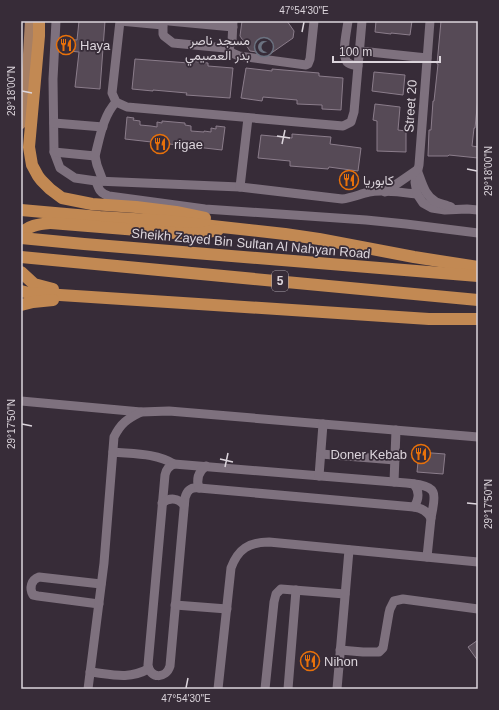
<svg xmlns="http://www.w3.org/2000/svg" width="499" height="710" font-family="Helvetica,Vazirmatn,sans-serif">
<rect width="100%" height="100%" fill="#372c38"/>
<g fill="#564a56" stroke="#8b7d8b">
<path d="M79 21H105L100 89 75 87 79 52 60 50 61 39 77 40Z"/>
<path d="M242 21H287L294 31 293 38 270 54 250 51 240 36Z"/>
<path d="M376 21H412L410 35 391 33V34L375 32Z"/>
<path d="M441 21H478V98L475 128H474L472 146 478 147V158L449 155 448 156H428L429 130H431L433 101H434L438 64H437Z"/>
<path d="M135 59 189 63 190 61 208 63V66L233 68 230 98 186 95 187 93 153 90V91L132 89Z"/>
<path d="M246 68 272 71V69L319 73V76L343 78 341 110 322 109V105L297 104V100L263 97 262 101 241 98Z"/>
<path d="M374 72 405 75 403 95 372 91Z"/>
<path d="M375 104 400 107 398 130 406 131V152L377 151V121L373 120Z"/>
<path d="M127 117 134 118 133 120 140 121V125L151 126 157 127V122L162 123V121L185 123V125L191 126V131L204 132V131L211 132V128L216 129V126L225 127 222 150 125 139Z"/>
<path d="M292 134 331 137 330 144 361 148 358 171 329 167 328 169 290 166V161L258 158 261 135 292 138Z"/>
<path d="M419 452 445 454 443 474 417 472Z"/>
<path d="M478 640V661L468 647Z"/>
</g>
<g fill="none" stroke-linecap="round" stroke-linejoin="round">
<g stroke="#7e717e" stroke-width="9">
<path d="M56 21 53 79 54 152 60 168 75 178 96 181 240 187 342 199C352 198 360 194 369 192 385 189 402 193 417 194"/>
<path d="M120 21 112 93 116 102 127 107 343 126 351 122 354 112 362 21"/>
<path d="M120 21 163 25"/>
<path d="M163 21V34L164 36 173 43 225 48 229 47 232 42 233 21"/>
<path d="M169 21 233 27"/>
<path d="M348 21C347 30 341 55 347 62 350 65 354 65 358 66"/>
<path d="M430 21 419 165 415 182 417 194 423 203 432 208 445 210 467 209 478 210"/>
<path d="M228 48 232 53 239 56 306 65 308 64 310 59 314 21"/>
<path d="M360 51 427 58"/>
<path d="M54 123 103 127"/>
<path d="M54 152 95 156 97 165 103 181"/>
<path d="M95 156C100 137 103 116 116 102"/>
<path d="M417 170C422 182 424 195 436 202 441 204 447 205 451 207"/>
<path d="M96 181C99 190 100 193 109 196L205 209 366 220 406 224 478 233"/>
<path d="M240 187 248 118"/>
<path d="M385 192 417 170"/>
<path d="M21 401 141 412 169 411 478 437"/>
<path d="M113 452C133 454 156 453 174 464"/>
<path d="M321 454 395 460"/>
<path d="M174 464 394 482C403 483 429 483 433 492 436 498 432 511 431 518 427 511 422 508 414 507L199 488C191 487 187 490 185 498L170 666C166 679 150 679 148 665L165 475C166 469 169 466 174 464Z"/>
<path d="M319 476 323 424"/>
<path d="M394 482 396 430"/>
<path d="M414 484C420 492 419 499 414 507"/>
<path d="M199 488C196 479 198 472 206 466"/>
<path d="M162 503C170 497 178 498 184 505"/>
<path d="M427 557 431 518"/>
<path d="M99 604 38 596 33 595C29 588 31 580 39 577L101 584"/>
<path d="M175 605 227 609"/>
<path d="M340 650 363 652H379L383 648 389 613 390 609 394 601 403 599 478 609"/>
<path d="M90 672C110 674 129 680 148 669"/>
<path d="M88 689 104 563 114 437C121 423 127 419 141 412"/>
<path d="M218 689 231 568C238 549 249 542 269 542L478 562"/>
<path d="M265 689 274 602 276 594 281 589 345 594"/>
<path d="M288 689 296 590"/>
<path d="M337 689 349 550"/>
</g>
<path stroke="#a77f64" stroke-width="10" d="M21 124 25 104 30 21"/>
<g stroke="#c28953" stroke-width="12">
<path d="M39 21V36L29 147 32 165 38 176 41 180 50 189 62 198 92 204 136 207 176 212 205 218"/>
<path d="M21 210 100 217 167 221 285 234 319 239 414 257 478 267"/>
<path d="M21 235C27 225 41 224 51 223L175 233 197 234 218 230"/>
<path d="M21 238 84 244 478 276"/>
<path d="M21 257 478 300"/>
<path d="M21 272 34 284 53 289"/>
<path d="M21 291 29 293 91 297 429 319H478"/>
<path d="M21 305 33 302 53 300"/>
</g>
</g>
<path fill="none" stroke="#dcd5dc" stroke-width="1.5" d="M302 32 304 22M22 91 32 93M277 136 290 138M282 144 285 130M467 169 477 171M22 424 32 426M220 459 233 462M225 467 228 453M467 503 477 504M186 688 188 678"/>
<defs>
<g id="restaurant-ring" transform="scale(1)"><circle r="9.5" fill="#372c38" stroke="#e8710a" stroke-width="1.5"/><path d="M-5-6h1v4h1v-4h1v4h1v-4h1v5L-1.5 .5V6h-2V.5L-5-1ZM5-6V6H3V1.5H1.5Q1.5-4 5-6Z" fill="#e8710a"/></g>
<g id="mosque-ring" transform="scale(1)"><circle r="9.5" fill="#372c38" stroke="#6b7280" stroke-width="1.5"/><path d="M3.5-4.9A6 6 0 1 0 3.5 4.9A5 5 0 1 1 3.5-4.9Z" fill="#6b7280"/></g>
</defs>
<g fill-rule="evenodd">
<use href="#restaurant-ring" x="66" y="45"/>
<use href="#mosque-ring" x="264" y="47"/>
<use href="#restaurant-ring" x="160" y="144"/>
<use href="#restaurant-ring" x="349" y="180"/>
<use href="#restaurant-ring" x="421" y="454"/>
<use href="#restaurant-ring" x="310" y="661"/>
</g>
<g text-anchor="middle" stroke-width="3.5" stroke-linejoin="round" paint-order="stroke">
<rect fill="#372c38" stroke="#aaa2ab" stroke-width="1" x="272" y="271" width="16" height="20" rx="3"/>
<g font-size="12" font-weight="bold" fill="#dcd5dc">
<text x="280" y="285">5</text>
</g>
<g font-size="13" fill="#dcd5dc" stroke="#372c38" text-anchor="start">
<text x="250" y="45" text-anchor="end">مسجد ناصر<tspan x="250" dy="15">بدر العصيمي</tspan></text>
<text x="80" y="50">Haya</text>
<text x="174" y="149">rigae</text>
<text x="363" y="185">كابوريا</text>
<text x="407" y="459" text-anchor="end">Doner Kebab</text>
<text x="324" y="666">Nihon</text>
</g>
<g font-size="13" fill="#dcd5dc" stroke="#372c38">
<text transform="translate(410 106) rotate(-86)" y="5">Street 20</text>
<text transform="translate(251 243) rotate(5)" y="5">Sheikh Zayed Bin Sultan Al Nahyan Road</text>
</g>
</g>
<rect width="499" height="710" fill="none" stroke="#372c38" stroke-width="44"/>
<path d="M333 56v6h107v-6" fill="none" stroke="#dcd5dc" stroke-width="2"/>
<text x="339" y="56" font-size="12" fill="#dcd5dc" stroke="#372c38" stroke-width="3" paint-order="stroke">100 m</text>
<rect x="22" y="22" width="455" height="666" fill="none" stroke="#dcd5dc" stroke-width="1.5"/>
<g font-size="10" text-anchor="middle" fill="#dcd5dc">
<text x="304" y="14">47°54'30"E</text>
<text transform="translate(11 91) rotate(-90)" y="4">29°18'00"N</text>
<text transform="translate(488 171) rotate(-90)" y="4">29°18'00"N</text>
<text transform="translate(11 424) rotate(-90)" y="4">29°17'50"N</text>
<text transform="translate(488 504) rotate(-90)" y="4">29°17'50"N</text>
<text x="186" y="702">47°54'30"E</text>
</g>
</svg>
